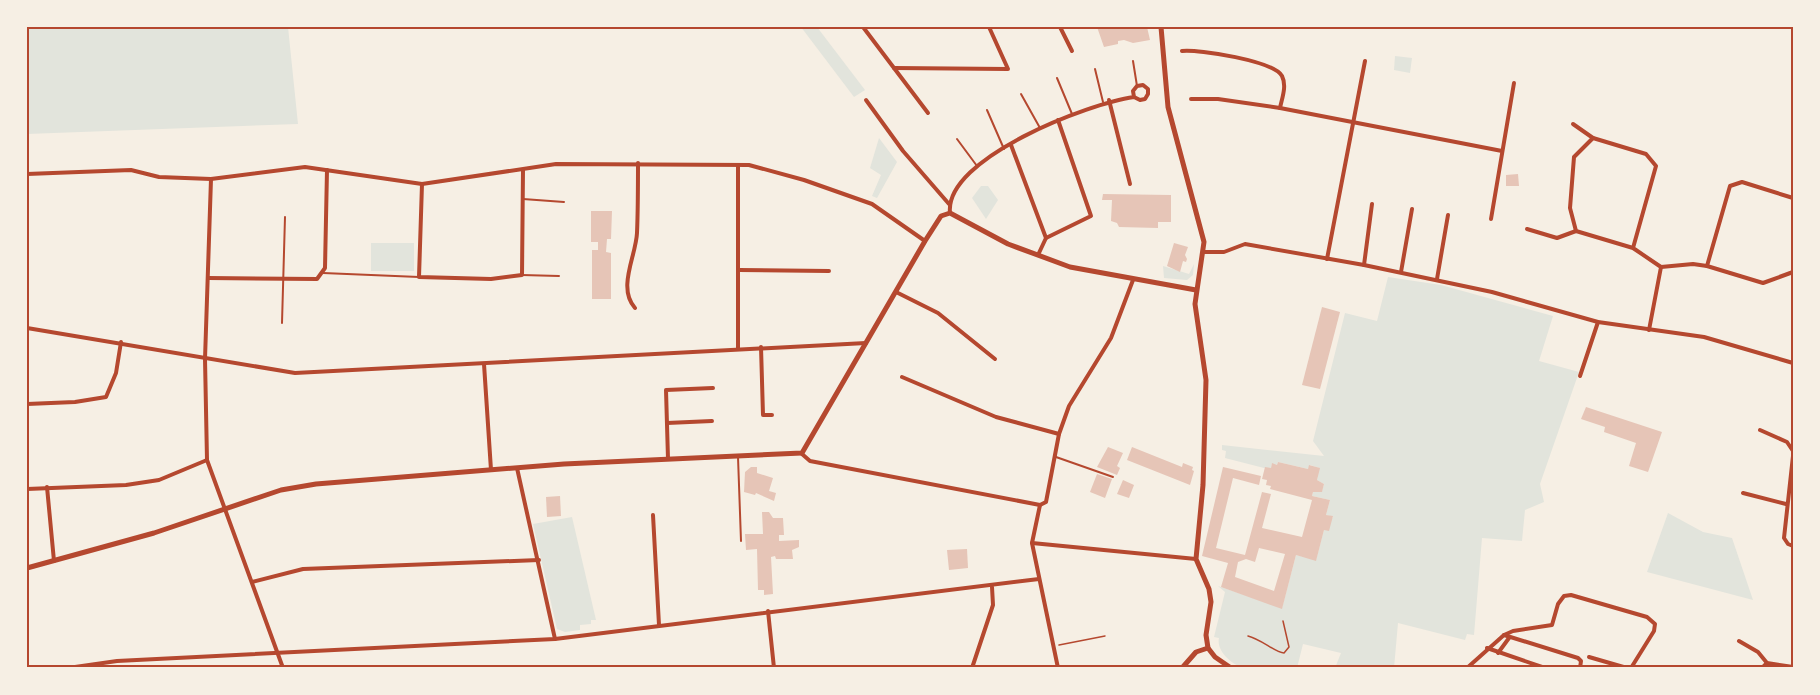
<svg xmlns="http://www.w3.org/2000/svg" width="1820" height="695" font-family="'Nunito Sans',sans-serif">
<rect width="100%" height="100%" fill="#f6efe4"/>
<g fill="#e2e4dc">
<path d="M27 27H288L298 124 27 134Z"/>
<path d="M801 27H817L865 90 854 97Z"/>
<path d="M1395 56 1412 58 1410 73 1394 70Z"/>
<path d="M879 138 897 162 877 198 872 196 881 175 870 168Z"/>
<path d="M981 186H988L998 200 986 219 972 198Z"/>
<rect x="371" y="243" width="43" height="28"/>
<path d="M1194 264 1193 275 1187 280 1164 278 1163 266 1189 274Z"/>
<path d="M1388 277 1441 285 1553 316 1539 361 1579 372 1540 484 1544 502 1525 510 1522 541 1482 538 1474 635 1467 634 1465 640 1398 623 1394 668H1335L1341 653 1303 644 1297 668C1281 668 1259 672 1244 668 1232 665 1216 651 1219 638L1214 637 1225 592 1218 586 1282 608 1296 555 1316 560 1324 530 1333 517 1326 515 1330 500 1312 496 1313 492 1322 491 1324 484 1317 480 1319 468 1310 465 1308 469 1278 462 1277 465 1272 464 1271 468H1264L1225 458 1226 451 1222 450V445L1324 456 1313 441 1345 313 1377 321Z"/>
<path d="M1668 513 1703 532 1732 538 1753 600 1647 572Z"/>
<path d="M572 517 596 620H591V624L580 625V630L565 632 557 629 533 524Z"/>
</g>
<g fill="#e6c5b7" fill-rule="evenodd">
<path d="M1097 27H1113L1114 29 1147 27 1150 40 1133 43 1124 40 1118 41V44L1104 47Z"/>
<path d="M1518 174 1519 186H1506V175Z"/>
<path d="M1103 194 1171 195V222H1158V228L1119 227 1117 223 1111 221 1112 200H1102Z"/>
<path d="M591 211H612L611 239H607L606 252 611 253V299H592V250H598V242H591Z"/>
<path d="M1174 243 1188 247 1185 255 1187 259 1186 262 1183 261 1180 272 1167 266Z"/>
<path d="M1322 307 1340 312 1320 389 1302 385Z"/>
<path d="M1586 407 1662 432 1648 472 1629 466 1636 443 1604 432 1605 427 1581 419Z"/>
<path d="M1108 447 1123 453 1117 466 1120 468 1117 475 1097 467Z"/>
<path d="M1132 447 1182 467 1183 463 1193 467 1192 470 1194 471 1190 485 1127 460Z"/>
<path d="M1278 462 1308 469 1309 465 1320 468 1317 480 1324 484 1322 492H1313L1312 496 1330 500 1326 515 1333 516 1329 531 1324 530 1316 561 1296 555 1282 609 1221 587 1228 563 1202 556 1223 467 1261 476 1259 485 1233 478 1216 548 1245 555 1262 492 1271 494 1262 528 1302 537 1312 500 1270 489 1271 486 1266 485 1267 480 1262 479 1265 467 1271 468 1272 463 1277 465ZM1259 548 1285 554 1274 591 1235 577 1238 562 1246 559 1255 562Z"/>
<path d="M751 467H757V473L773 478 769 491 776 493 774 501 756 493 755 495 744 492 745 472Z"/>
<path d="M1097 474 1112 479 1105 498 1090 492Z"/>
<path d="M1123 480 1134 485 1129 498 1117 494Z"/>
<path d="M560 496 561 516 547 517 546 497Z"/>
<path d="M762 512H769L773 518H783L784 535H779V541L799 540V547L792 550 793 559H776L775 556 771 557 773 594 764 595V590H758L757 549 746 550 745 534H763Z"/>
<path d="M967 549 968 568 949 570 947 550Z"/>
</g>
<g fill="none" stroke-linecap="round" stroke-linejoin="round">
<g stroke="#b5482f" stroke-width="1.5">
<path d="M1248 636C1261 639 1276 653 1284 653L1289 647 1283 621"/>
<path d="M1059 645 1105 636"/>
</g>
<g stroke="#b5482f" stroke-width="2">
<path d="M1133 61 1137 86"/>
<path d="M1095 69 1103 102"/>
<path d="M1057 78 1072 114"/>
<path d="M1021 94 1040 128"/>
<path d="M987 110 1004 149"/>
<path d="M957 139 977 166"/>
<path d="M523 199 564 202"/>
<path d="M323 273 419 277"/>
<path d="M522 275 559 276"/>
<path d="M282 323 285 217"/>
<path d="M738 457 741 541"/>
<path d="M1056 457 1113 477"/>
</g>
<g stroke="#b5482f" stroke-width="4">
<path d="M863 27 928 113"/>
<path d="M1060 27 1072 51"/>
<path d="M1182 51C1199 49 1274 61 1282 76 1287 86 1282 98 1280 108"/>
<path d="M894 68 1008 69 989 27"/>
<path d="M1191 99H1218L1280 108 1502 151"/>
<path d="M866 100 903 151 949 204"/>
<path d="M1109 100 1130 184"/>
<path d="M1573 124 1593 138"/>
<path d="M1011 145 1046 238 1038 255"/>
<path d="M738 165V348"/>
<path d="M27 174 131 170 159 177 211 179 305 167 422 184 556 164 749 165 804 180 872 204 925 241"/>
<path d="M211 179 205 359 207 460 283 668"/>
<path d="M422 184 419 277 491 279 522 275 523 170"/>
<path d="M950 213C944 158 1090 103 1134 97L1140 100 1145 99 1148 94V89L1143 85 1137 86 1133 91 1134 97"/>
<path d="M1491 219 1514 83"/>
<path d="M1527 229 1557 238 1576 231"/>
<path d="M1046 238 1091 216 1058 120"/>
<path d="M1633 248 1656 166 1646 154 1593 138 1574 157 1570 208 1576 231 1633 248 1661 267 1649 330"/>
<path d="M1203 252H1224L1245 244 1364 265 1492 292 1598 322 1704 337 1793 363"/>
<path d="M1327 259 1365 61"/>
<path d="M1364 265 1372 204"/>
<path d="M1707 266 1730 186 1742 182 1793 198"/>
<path d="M1661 267 1693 264 1707 266 1763 283 1793 272"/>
<path d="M739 270 829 271"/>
<path d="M1401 272 1412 209"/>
<path d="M208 278 317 279 325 268 327 170"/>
<path d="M1437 279 1448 215"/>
<path d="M896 292 938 313 995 359"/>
<path d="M635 308C617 288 636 256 637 233 638 210 638 186 638 163"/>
<path d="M27 328 295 373 866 343"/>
<path d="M761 347 763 415H772"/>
<path d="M484 364 491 470"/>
<path d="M1580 376 1598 322"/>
<path d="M902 377 996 417 1059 434"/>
<path d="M27 404 75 402 106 397 116 373 121 342"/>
<path d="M667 423 712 421"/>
<path d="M1760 430 1787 442 1793 451"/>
<path d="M802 454 810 461 1040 505"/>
<path d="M1793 456 1784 538 1788 544 1793 546"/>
<path d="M668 459 666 390 713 388"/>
<path d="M517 468 555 639"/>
<path d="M47 487 54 561"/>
<path d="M27 489 126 485 159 480 207 460"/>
<path d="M1743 493 1786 504"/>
<path d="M653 515 659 625"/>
<path d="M1032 543 1196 559"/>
<path d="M252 582 303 569 539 560"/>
<path d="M768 611 774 668"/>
<path d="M1504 635 1578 658 1581 661 1580 668"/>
<path d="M1739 641 1758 652 1767 663 1793 667"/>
<path d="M1487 648 1545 668"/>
<path d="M1498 653 1509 638"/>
<path d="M1589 657 1627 668"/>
<path d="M68 668 117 661 555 639 1039 579"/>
<path d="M972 668 993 605 992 587"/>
<path d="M1058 668 1032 543 1040 505 1046 502 1059 434 1069 406 1111 338 1133 280"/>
<path d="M1467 668 1504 635 1513 631 1552 625 1558 604 1564 596 1571 595 1647 617 1655 624 1654 631 1631 668"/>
<path d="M1762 668 1767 663"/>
</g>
<g stroke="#b5482f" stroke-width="5">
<path d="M1161 27 1168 107 1204 242 1195 304 1206 380 1203 485 1196 559 1209 589 1211 602 1206 635 1208 648 1215 657 1231 668"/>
<path d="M27 568 154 533 281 490 316 484 564 464 802 453 925 241 941 216 950 213 1008 244 1070 267 1196 290"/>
<path d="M1182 668 1196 652 1208 648"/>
</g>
</g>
<rect width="1820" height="695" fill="none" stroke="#f6efe4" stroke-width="57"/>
<rect x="28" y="28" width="1764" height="638" fill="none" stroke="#b5482f" stroke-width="2"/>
</svg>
